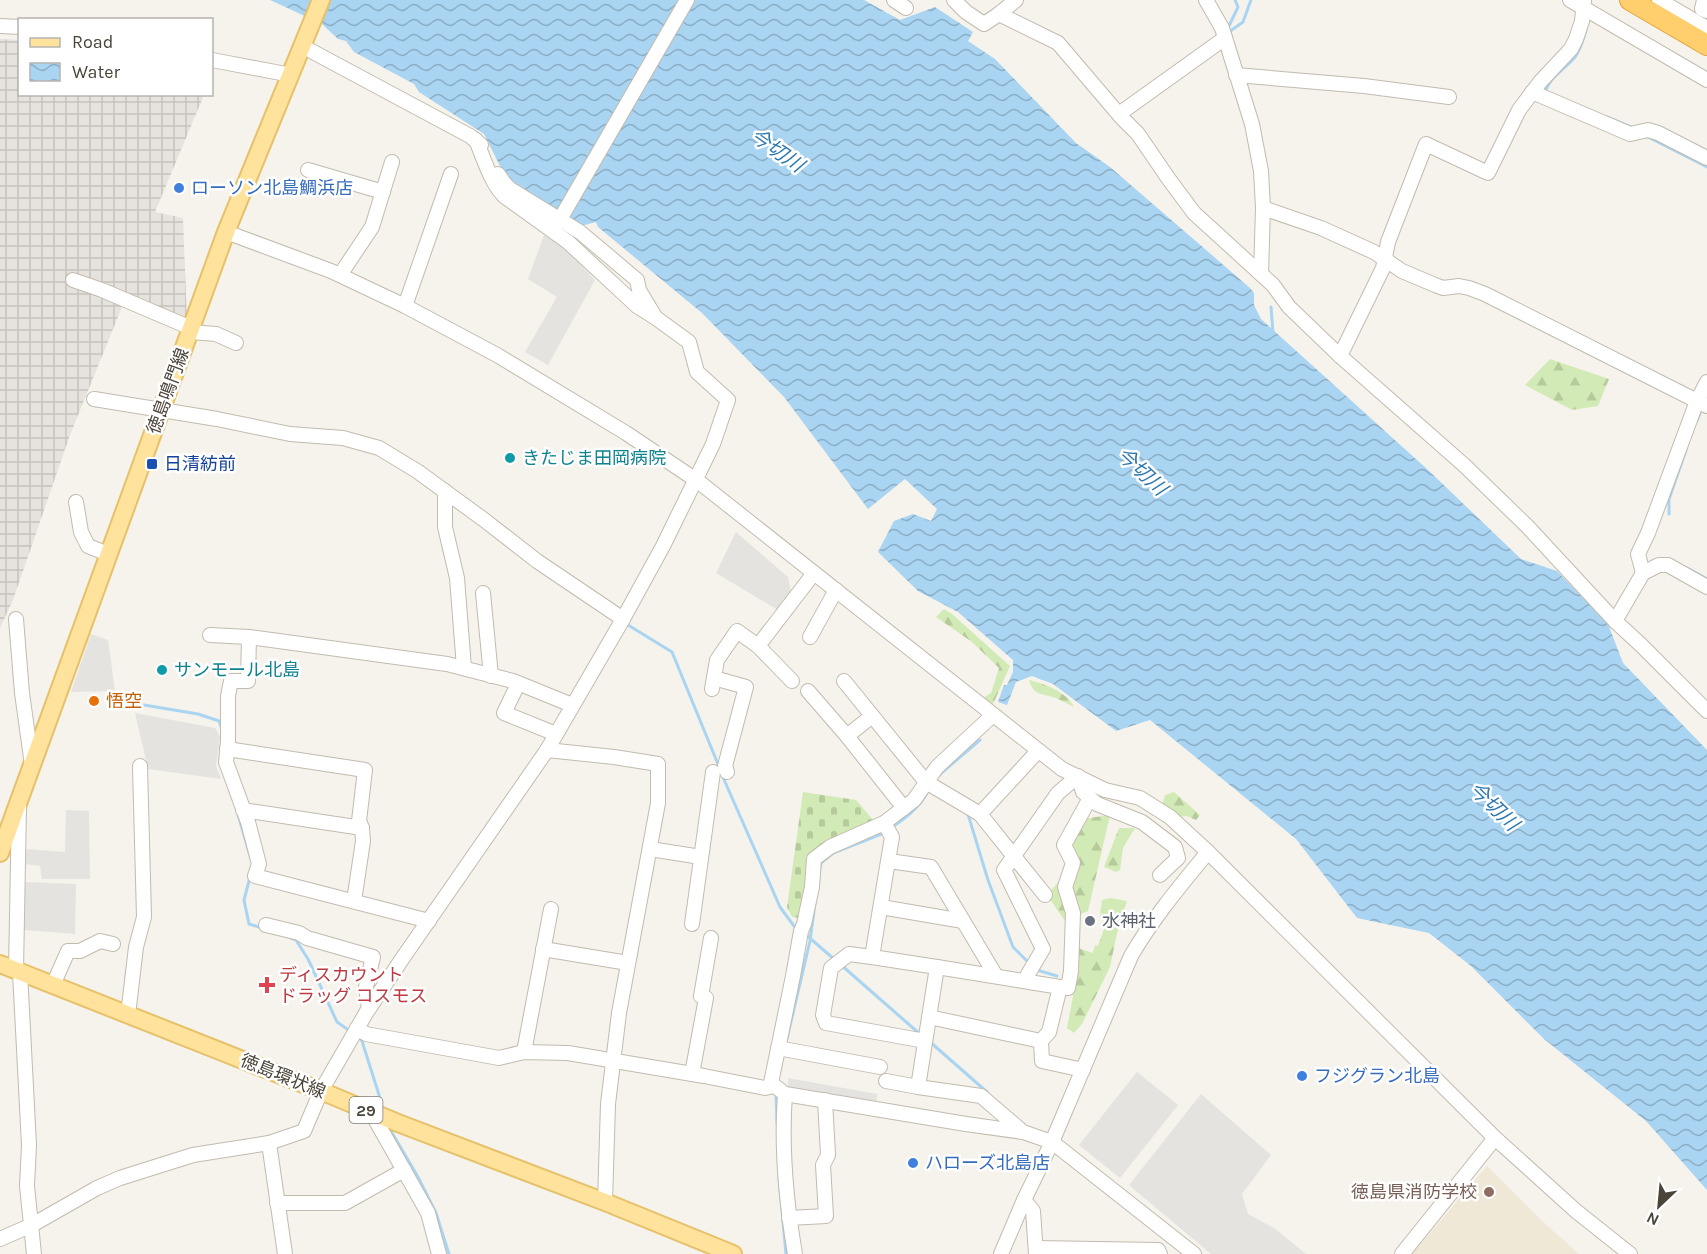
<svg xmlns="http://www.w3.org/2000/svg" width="1707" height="1254" font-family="Karla,'Noto Sans JP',sans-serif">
<defs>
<pattern id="industrial-grid" width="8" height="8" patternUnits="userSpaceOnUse" patternTransform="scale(1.5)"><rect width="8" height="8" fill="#e6e2dd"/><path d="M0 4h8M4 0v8" fill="none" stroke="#c7c3be"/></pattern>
<pattern id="forest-firs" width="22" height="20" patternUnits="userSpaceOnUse" patternTransform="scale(1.5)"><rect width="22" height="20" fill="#d2eab5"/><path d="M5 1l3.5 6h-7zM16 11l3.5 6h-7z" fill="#b6ca9c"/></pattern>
<pattern id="cemetery-stones" width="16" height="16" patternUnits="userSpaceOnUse" patternTransform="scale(1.5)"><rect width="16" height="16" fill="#d2eab5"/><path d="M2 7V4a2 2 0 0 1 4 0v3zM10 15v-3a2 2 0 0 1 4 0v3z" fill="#b6ca9c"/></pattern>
<pattern id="water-waves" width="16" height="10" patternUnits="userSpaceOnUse" patternTransform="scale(1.5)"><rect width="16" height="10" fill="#a9d4f2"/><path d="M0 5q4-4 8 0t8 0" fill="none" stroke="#8caec5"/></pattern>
</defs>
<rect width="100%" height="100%" fill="#f6f3ec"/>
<path fill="url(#industrial-grid)" d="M0 39 19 40 20 94 204 95 155 212 183 218 187 321 122 307 70 435 13 600 0 628Z"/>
<path fill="#efe8d6" d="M1487 1166 1540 1219 1579 1254H1412Z"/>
<g fill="url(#forest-firs)">
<path d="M1550 359 1609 379 1598 406 1572 410 1525 385Z"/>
<path d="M944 609 952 614 1010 666 993 704 983 698 991 693 999 668 972 642 936 617Z"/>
<path d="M1029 680C1045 684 1067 692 1074 707 1068 704 1062 701 1056 698 1043 693 1034 697 1029 680Z"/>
<path d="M1174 792 1200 815 1196 820 1187 816 1177 817 1162 805 1165 795Z"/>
<path d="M1110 815 1088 911 1078 915 1072 931 1047 895C1052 889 1059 883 1062 875 1071 857 1074 837 1082 819Z"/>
<path d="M1119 828H1135L1123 848 1120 870 1116 872 1104 867Z"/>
<path d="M1111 898 1127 901 1117 933 1110 967 1082 1024 1074 1033 1067 1028 1073 996 1071 989 1076 941 1080 940 1078 948 1093 953 1095 945 1098 946 1104 929 1103 922 1100 916 1102 900Z"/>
</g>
<path fill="url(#cemetery-stones)" d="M803 792 856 800 874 821 812 856 808 891 799 918 792 917 787 907Z"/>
<g fill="#e5e3e0">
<path d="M544 235 563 246 595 280 548 365 525 352 557 297 528 279Z"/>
<path d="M736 532 788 577 791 592 778 610 716 573Z"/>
<path d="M91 634 108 640 115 691 71 692Z"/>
<path d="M135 713 215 728 220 737 216 766 221 779 148 769Z"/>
<path d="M66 810 89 811 90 879H42L40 866 24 864 27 849 65 852Z"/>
<path d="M23 882 76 884 75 934 24 930Z"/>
<path d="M1137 1072 1178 1105 1120 1178 1079 1145Z"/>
<path d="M788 1078 877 1094 876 1106 788 1091Z"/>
<path d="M1201 1094 1271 1155 1242 1194 1248 1214 1274 1228 1306 1254H1211L1129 1185Z"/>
</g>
<path fill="url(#water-waves)" d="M270 0H864L900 20 935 7 973 32 968 41 995 59 1076 143 1110 167 1250 288 1254 293V305L1261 319 1427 469 1521 559 1557 571 1608 624 1623 663 1707 750V1190L1646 1121 1544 1039 1471 966 1429 933 1357 918 1296 839 1150 720 1116 731 1053 684 1032 676 1016 682 1007 705 998 702 1004 685H1007L1013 672V660L958 612 918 591 878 552 894 521 913 514 931 521 937 509 905 479 868 509 784 397 702 313 598 227 596 222 581 226 556 212 516 184 504 174 484 134 419 92 414 84 354 52 346 41 338 39 322 24Z"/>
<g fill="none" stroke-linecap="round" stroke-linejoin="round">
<g stroke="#a9d4f2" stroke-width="3">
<path d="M1228 28 1238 7 1235 0"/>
<path d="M1229 32 1243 22 1251 0"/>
<path d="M1545 92C1549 78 1565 69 1575 57 1581 49 1583 40 1586 30"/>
<path d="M1607 117 1631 127"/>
<path d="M1644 135 1707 167"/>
<path d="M1271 307 1273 333"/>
<path d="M1697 421 1702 408"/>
<path d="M1669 514V499L1686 450"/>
<path d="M1687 568 1707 579"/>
<path d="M628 625 672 652 720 769"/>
<path d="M144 705 198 714 219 721 222 729"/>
<path d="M722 775 780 907 794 926 798 929"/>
<path d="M939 775 980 740"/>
<path d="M237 811 251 859"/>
<path d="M967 811 988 880 1013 947 1030 964"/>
<path d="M892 827C906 818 919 808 927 793"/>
<path d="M819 873 821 863 833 853 884 833"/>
<path d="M250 877 244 900 249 924 262 928"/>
<path d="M804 933 835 960"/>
<path d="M291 938 296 940 308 959 337 1022 350 1031"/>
<path d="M840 964 921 1035"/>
<path d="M1037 970 1057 976"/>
<path d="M361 1038 380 1098"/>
<path d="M929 1041 987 1092"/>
<path d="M785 1047 810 941 815 903"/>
<path d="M776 1094 777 1124"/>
<path d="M391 1131 418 1177 436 1213 449 1254"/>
<path d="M779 1178 786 1254"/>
</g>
<g stroke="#c2bbae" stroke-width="16">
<g id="minor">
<path d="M894 0 906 8"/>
<path d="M954 0 966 12 984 24 999 14"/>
<path d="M1016 0 999 14 1058 43 1121 117 1138 134 1168 178 1194 213 1273 285 1289 307 1340 356 1464 465 1527 526 1615 621 1641 645 1707 711"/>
<path d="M1206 0 1222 28 1252 124 1261 171 1263 208 1261 274"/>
<path d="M1570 0 1707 80"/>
<path d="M1659 0 1707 28"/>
<path d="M1704 0 1702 9 1707 11"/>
<path d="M0 26 20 27"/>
<path d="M302 46 470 136 481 145"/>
<path d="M212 60 291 75"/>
<path d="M1236 75 1364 86 1449 97"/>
<path d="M1532 92 1630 134 1648 130 1658 133 1707 158"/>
<path d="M1119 114 1225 38"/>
<path d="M308 170 383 192"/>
<path d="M498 174 504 183 510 189 580 232 637 280 639 290 654 315"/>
<path d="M1263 208 1321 228 1374 252 1402 271 1435 285 1443 288 1459 286 1469 288 1485 294 1707 406"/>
<path d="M559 221 687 0"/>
<path d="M226 232 331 271 405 306 497 355 626 433 699 482 1062 769 1105 790 1140 798 1170 817 1208 852 1495 1138 1576 1211 1630 1254"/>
<path d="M340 275 372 227 392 162"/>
<path d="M73 280 102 290 191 328"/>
<path d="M405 306 451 174"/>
<path d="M190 332 216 334 236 343"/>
<path d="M1340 356 1383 268 1388 242 1426 144 1488 173 1519 110 1540 82 1571 49 1576 39 1582 21 1584 0"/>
<path d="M94 399 217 419 290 434 343 438 379 448 417 471 483 519 537 561 623 619"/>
<path d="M445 491V527L457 578 464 668"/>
<path d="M76 502 81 532 88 546 108 554"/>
<path d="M1643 573 1638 554 1648 533 1697 401 1707 382"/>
<path d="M483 593 491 676"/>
<path d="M16 619 22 693 32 765"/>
<path d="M1615 621 1643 573 1659 565H1668L1707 587"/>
<path d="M210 635 249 637 447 664 513 681 572 705"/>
<path d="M249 637 248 681H231L228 696V742L226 762 248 822 259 864 255 876 429 921"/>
<path d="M810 637 836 590"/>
<path d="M758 646 792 681"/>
<path d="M714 678 746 687 725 766 727 772"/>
<path d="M844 681 926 782 980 814"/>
<path d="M518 684 504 713 556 734"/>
<path d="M712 689 717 660 737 631 758 646 814 573"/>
<path d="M808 691 847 736 904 808"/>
<path d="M847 736 872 716"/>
<path d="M227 749 365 770 359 821 362 828 243 810"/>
<path d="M547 750 614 757 658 764V803L619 1013 608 1104 605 1202"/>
<path d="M1038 751 980 814 1045 895"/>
<path d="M884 823 892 837 872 957 937 967 918 1087 981 1096 1023 1132 1052 1142 1194 1254"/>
<path d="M650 849 701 857"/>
<path d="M889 861 931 867 996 976"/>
<path d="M354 901 363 841 362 828"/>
<path d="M881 907 963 921"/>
<path d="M692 924 713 772"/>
<path d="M266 925 299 933 307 938 373 957 366 987 369 1008"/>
<path d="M543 949 628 963"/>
<path d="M872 957 849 954 831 968 823 1015 826 1023 925 1041"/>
<path d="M937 967 1060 987 1049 1032 1041 1041 1042 1061 1083 1070"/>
<path d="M16 970 19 807"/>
<path d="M20 972 29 1145 27 1186 34 1254"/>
<path d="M1024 981 1043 949 1004 870 1058 793 1078 776 1083 792 1097 804 1142 822 1175 847 1178 858 1160 875"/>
<path d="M53 985 68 951H80L100 941 113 944"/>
<path d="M1060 987 1068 988 1071 971 1073 913 1065 887 1073 863 1064 845 1090 798"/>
<path d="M128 1015 136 947 144 917 140 766"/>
<path d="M929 1017 1041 1041"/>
<path d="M357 1028 366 1034 499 1058 524 1052 568 1053 704 1076 765 1088 774 1086"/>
<path d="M778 1048 880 1067"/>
<path d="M524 1052 551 909"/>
<path d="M692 1074 706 998 701 996 711 938"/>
<path d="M886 1081 918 1087"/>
<path d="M785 1094 966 1124 1023 1132"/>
<path d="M371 1112 428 1213 439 1254"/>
<path d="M269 1143 285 1254"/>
<path d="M1024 1200 1033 1211 1036 1254"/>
<path d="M277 1203H345L404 1170"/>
<path d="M789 1218 826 1216 823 1165 828 1155 825 1100"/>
<path d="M0 1239 32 1225 97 1188 120 1178 193 1155 269 1143 304 1131 321 1091 366 1013 402 959 547 750 623 619 663 546 713 444 728 400 697 372 689 342 656 318 637 306 568 242 504 196C490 181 484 159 476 140"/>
<path d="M1036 1248 1158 1250 1160 1254"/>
<path d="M795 1254C786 1201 781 1147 785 1094L771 1083 793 976 801 931 804 924 812 887 814 859 830 847 884 823 914 800 937 767 993 715"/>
<path d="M1001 1254 1024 1200 1052 1142 1131 956C1153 918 1180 886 1208 852"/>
<path d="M1402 1254 1495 1138"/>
</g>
</g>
<g stroke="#e6c16a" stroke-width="20">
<g id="major">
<path d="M0 853 226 232 321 0"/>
<path d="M0 964 321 1091 398 1123 605 1202 733 1254"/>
</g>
</g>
<g stroke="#e0a43c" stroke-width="22">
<path id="highway" d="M1630 0 1707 45"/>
</g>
<use href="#minor" stroke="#fff" stroke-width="14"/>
<use href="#major" stroke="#ffe39c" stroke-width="16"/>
<use href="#highway" stroke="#ffcf6e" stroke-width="20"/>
</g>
<g fill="#3f7fe0" stroke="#fff" stroke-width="2">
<circle cx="179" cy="188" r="6"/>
<circle cx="1302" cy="1076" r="6"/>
<circle cx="913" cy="1163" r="6"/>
</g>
<g fill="#0f9aa8" stroke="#fff" stroke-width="2">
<circle cx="510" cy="458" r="6"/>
<circle cx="162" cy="670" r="6"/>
</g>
<rect fill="#1a4fb4" stroke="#fff" stroke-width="2" x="146" y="458" width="12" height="12" rx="3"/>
<circle fill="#e8710a" stroke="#fff" stroke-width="2" cx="94" cy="701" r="6"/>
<circle fill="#6b7280" stroke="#fff" stroke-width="2" cx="1090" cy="921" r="6"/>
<path fill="#e0444e" stroke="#fff" stroke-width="2" d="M264 976h6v6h6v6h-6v6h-6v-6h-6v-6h6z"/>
<circle fill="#8d6e63" stroke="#fff" stroke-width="2" cx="1489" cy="1192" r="6"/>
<g text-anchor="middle" stroke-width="5" stroke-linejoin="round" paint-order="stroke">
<rect fill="#fff" stroke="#817c74" stroke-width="1.5" x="349.5" y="1097" width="33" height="26" rx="4.5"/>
<g font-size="16" font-weight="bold" fill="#4b4439">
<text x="366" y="1116">29</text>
</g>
<g font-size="18" fill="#366cbe" stroke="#fff" text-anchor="start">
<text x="191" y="194">ローソン北島鯛浜店</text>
<text x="1314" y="1082">フジグラン北島</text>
<text x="925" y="1169">ハローズ北島店</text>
</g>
<g font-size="18" fill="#4b4439" stroke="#fff">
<text transform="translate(168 391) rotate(-70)" y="6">徳島鳴門線</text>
<text transform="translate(283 1076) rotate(22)" y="6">徳島環状線</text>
</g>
<g font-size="18" fill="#0d838f" stroke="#fff" text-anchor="start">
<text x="522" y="464">きたじま田岡病院</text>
<text x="174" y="676">サンモール北島</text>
</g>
<g font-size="18" fill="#164399" stroke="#fff" text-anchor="start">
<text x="164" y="470">日清紡前</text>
</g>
<g font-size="18" fill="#c56008" stroke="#fff" text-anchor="start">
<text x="106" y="707">悟空</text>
</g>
<g font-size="18" fill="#5b616d" stroke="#fff" text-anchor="start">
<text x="1102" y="927">水神社</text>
</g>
<g font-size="18" fill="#be3a42" stroke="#fff" text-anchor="start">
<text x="279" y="981">ディスカウント<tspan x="279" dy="21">ドラッグ コスモス</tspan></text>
</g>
<g font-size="18" fill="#785e54" stroke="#fff" text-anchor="end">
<text x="1477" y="1198">徳島県消防学校</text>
</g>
<g font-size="20" font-style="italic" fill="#2e7ab2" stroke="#fff">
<text transform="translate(777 150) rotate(35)" y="7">今切川</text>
<text transform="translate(1142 471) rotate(43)" y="7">今切川</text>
<text transform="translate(1494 806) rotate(44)" y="7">今切川</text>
</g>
</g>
<rect x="18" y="18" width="195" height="78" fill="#ffffff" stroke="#b7b4b0" stroke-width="1.5"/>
<rect x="30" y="38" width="30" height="9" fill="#ffe39c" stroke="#b7b4b0" stroke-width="1.5"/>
<text x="72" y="48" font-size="18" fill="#4b4439">Road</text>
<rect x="30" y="63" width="30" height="18" fill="url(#water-waves)" stroke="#b7b4b0" stroke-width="1.5"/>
<text x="72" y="78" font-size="18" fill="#4b4439">Water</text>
<g transform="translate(1659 1206) rotate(206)" stroke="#ffffff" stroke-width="4.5" paint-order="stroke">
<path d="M0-4.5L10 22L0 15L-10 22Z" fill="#4b4439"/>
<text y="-9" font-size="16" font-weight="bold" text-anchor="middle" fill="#4b4439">N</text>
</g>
</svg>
